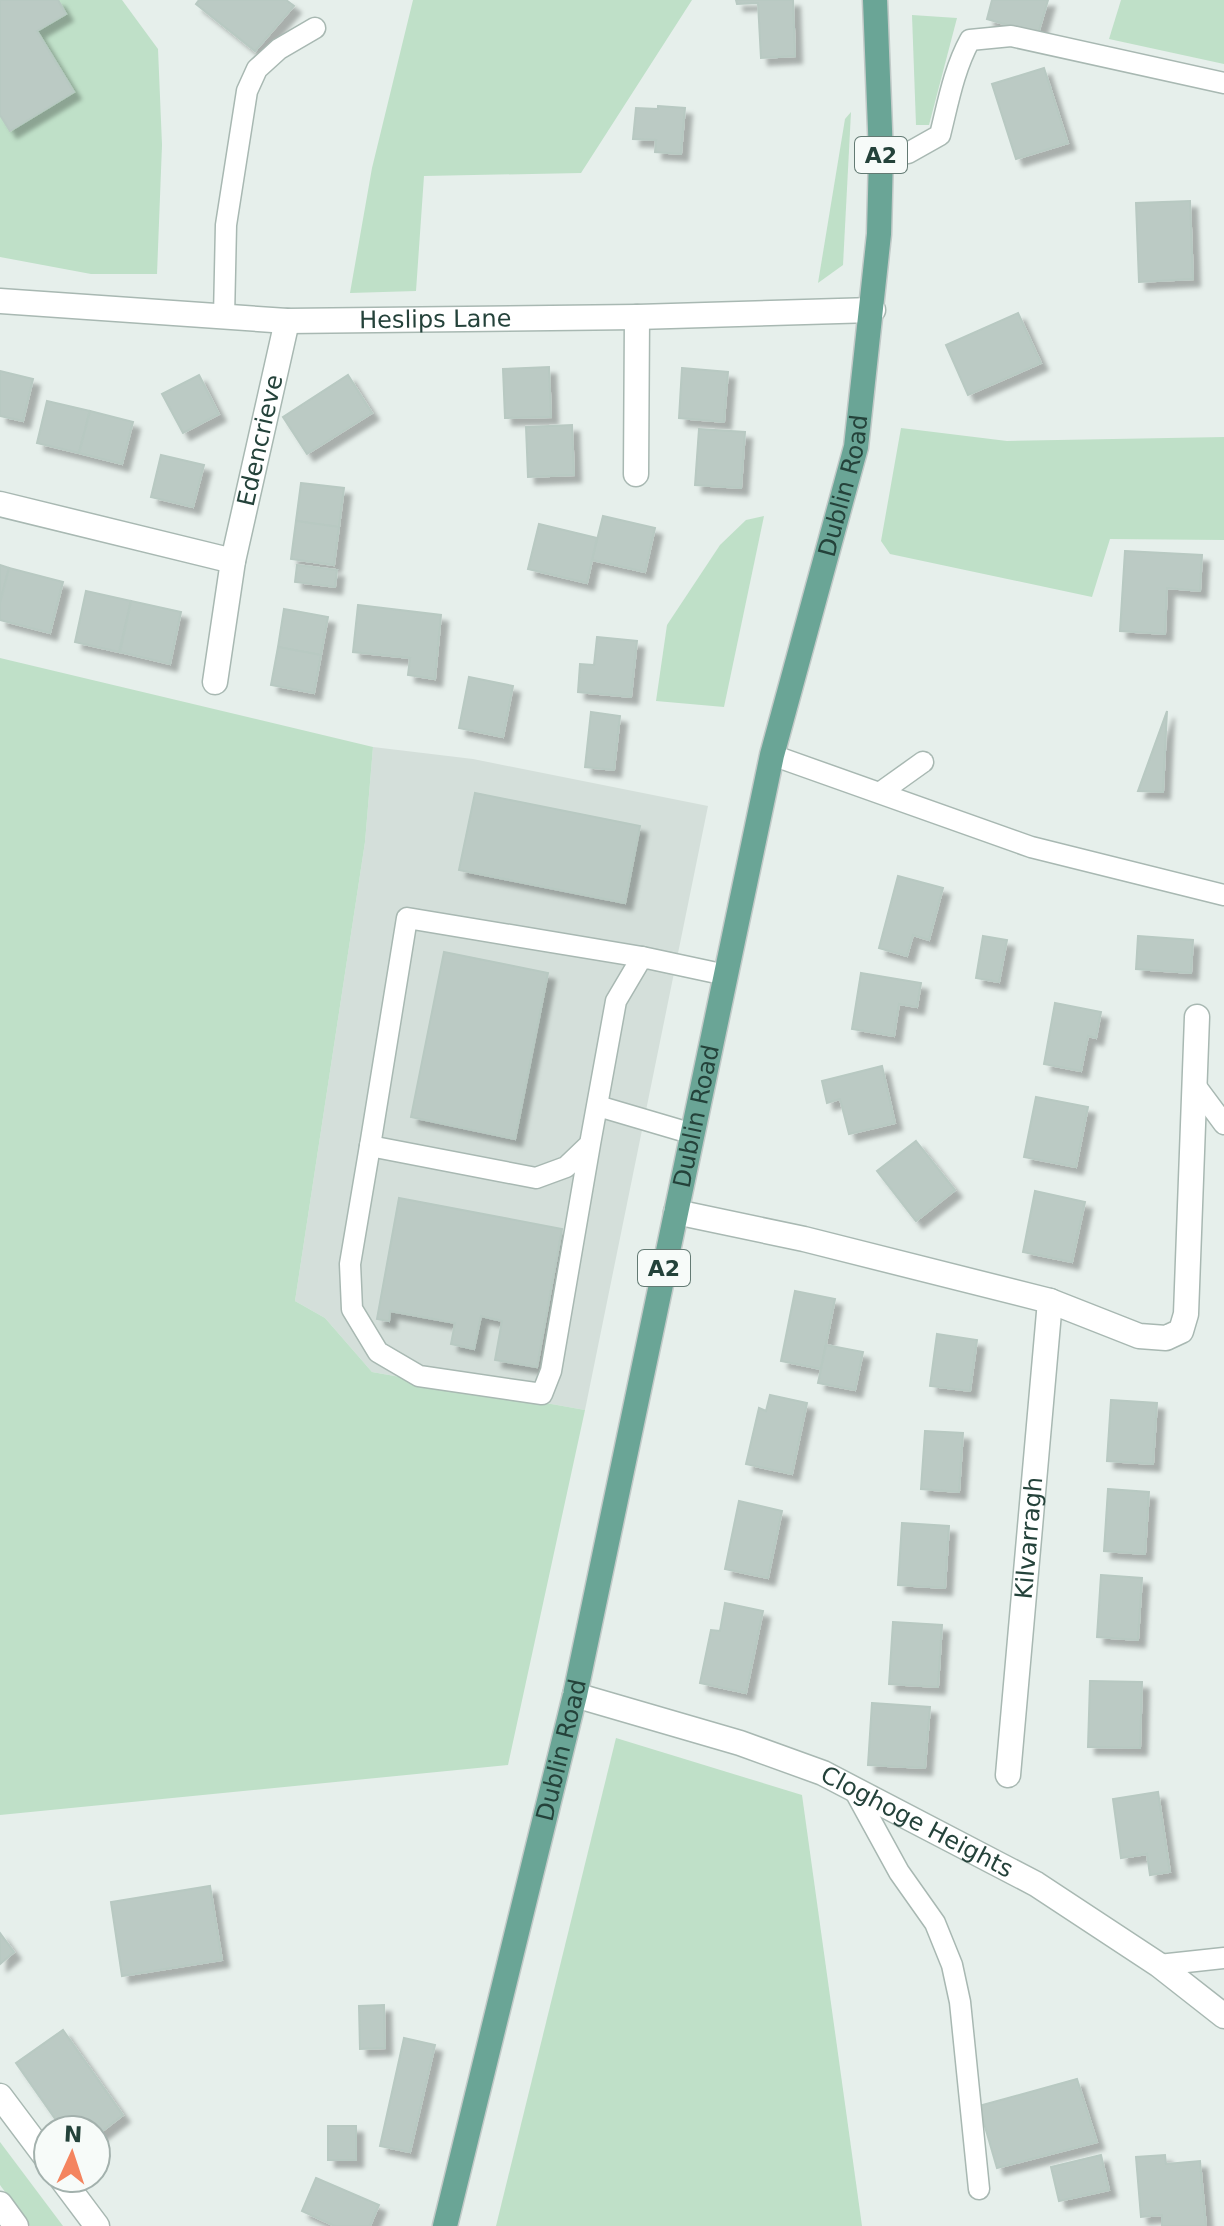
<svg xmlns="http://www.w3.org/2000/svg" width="1224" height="2226" font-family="'DejaVu Sans',sans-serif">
<defs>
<filter id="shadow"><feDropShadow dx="7" dy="7" stdDeviation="2" flood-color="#0004"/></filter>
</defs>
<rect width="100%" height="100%" fill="#e6efeb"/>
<path fill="#d4dfda" d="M373 747 473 759 708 806 585 1410 372 1372 325 1318 295 1301 365 842Z"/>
<g fill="#bfe0c8">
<path d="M0 0H122L158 49 162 145 157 274H91L0 257Z"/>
<path d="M413 0H692L581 173 424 176 416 291 350 293 372 168Z"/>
<path d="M1121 0H1224V64L1109 39Z"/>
<path d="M912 15 957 18 929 125H916Z"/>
<path d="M851 112 843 265 818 283 845 119Z"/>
<path d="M901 428 1007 441 1224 437V540L1110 539 1092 597 890 554 881 541Z"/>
<path d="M764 516 724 707 656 701 667 625 720 545 746 520Z"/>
<path d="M0 658 373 747 365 842 295 1301 325 1318 372 1372 585 1410 508 1765 0 1815Z"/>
<path d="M616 1738 802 1795 862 2226H496Z"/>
<path d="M0 2142 63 2226H30L0 2185Z"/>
</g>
<g fill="#bbcac4" stroke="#b8c9c2" stroke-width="2" filter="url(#shadow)">
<path d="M0 0H58L66 14 37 31 74 92 10 131 0 115Z"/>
<path d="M199 0H286L294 6 255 51 196 4Z"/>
<path d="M736 0H793L795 56 761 58 758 3 737 4Z"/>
<path d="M992 0H1048L1038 34 987 19Z"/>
<path d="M1044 68 1068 143 1016 159 992 84Z"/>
<path d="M658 106 685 108 681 154 655 152 656 140 633 139 636 108 658 109Z"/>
<path d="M1190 201 1193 279 1139 282 1136 203Z"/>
<path d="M1018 313 1041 363 968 395 946 345Z"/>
<path d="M549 367 551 417 505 418 503 369Z"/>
<path d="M682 368 728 372 724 422 679 418Z"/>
<path d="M0 371 33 379 23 421 0 416Z"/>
<path d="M199 375 219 414 183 433 162 394Z"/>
<path d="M348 375 372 413 307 454 283 417Z"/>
<path d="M47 401 90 411 79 453 37 443Z"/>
<path d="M90 411 133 422 122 464 79 453Z"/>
<path d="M572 425 574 475 528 477 526 427Z"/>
<path d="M699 429 745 432 741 488 695 485Z"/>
<path d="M161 455 204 465 193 507 151 497Z"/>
<path d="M301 483 344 488 339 527 296 521Z"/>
<path d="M603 516 655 528 645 572 592 560Z"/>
<path d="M296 521 339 527 334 565 291 559Z"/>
<path d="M539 524 597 538 587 583 528 569Z"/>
<path d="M1125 551 1202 555 1200 591 1167 588 1165 634 1120 631Z"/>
<path d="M0 565 9 568 0 603Z"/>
<path d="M297 565 337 570 335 587 295 582Z"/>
<path d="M9 568 63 582 50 633 0 620V603Z"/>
<path d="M86 591 131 601 119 652 75 642Z"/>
<path d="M131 601 181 612 170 664 120 652Z"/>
<path d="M358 605 441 615 435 679 408 675 410 658 353 652Z"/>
<path d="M284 609 328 617 321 655 278 647Z"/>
<path d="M597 637 637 641 631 697 578 692 580 664 594 665Z"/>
<path d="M278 647 321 655 314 693 271 685Z"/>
<path d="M469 677 513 686 503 737 459 728Z"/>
<path d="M1167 711 1163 792 1138 791Z"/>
<path d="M591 712 620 716 614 770 585 767Z"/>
<path d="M475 793 640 826 625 903 459 870Z"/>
<path d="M898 876 943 888 929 940 913 935 907 956 879 948Z"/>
<path d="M983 936 1007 940 999 982 976 978Z"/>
<path d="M1138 936 1193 940 1191 973 1136 969Z"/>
<path d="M444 952 548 973 515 1139 411 1117Z"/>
<path d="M861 973 921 983 917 1007 899 1004 894 1036 852 1029Z"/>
<path d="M1055 1003 1101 1012 1096 1038 1088 1036 1081 1071 1044 1064Z"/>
<path d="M882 1066 895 1123 849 1134 840 1099 827 1103 822 1081Z"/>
<path d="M1036 1097 1088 1107 1076 1167 1024 1157Z"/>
<path d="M916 1141 955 1190 916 1221 877 1171Z"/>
<path d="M1035 1191 1085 1202 1072 1262 1023 1252Z"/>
<path d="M399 1198 562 1229 537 1367 495 1360 502 1321 481 1316 474 1349 451 1344 455 1323 390 1311 389 1321 377 1319Z"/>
<path d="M795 1291 835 1299 821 1369 781 1361Z"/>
<path d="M937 1334 977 1340 970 1391 930 1386Z"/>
<path d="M826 1345 863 1352 855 1390 818 1383Z"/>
<path d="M770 1395 807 1403 792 1474 746 1464 759 1408 766 1411Z"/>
<path d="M1111 1400 1157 1403 1153 1464 1107 1461Z"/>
<path d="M925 1431 963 1433 959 1492 921 1489Z"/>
<path d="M1108 1489 1149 1492 1145 1554 1104 1551Z"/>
<path d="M739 1501 782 1511 768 1578 725 1569Z"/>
<path d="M902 1523 949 1526 945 1588 898 1585Z"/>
<path d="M1101 1575 1142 1578 1138 1640 1097 1637Z"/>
<path d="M725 1603 763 1611 746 1693 700 1683 711 1630 720 1631Z"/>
<path d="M893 1622 942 1625 938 1687 889 1684Z"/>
<path d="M1090 1681 1142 1682 1140 1748 1088 1747Z"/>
<path d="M872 1703 930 1707 925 1768 868 1765Z"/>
<path d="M1158 1792 1170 1872 1150 1875 1147 1854 1121 1858 1113 1799Z"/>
<path d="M210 1886 222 1960 122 1976 111 1902Z"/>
<path d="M0 1933 14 1952 0 1964Z"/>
<path d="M384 2005 385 2048 360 2049 359 2006Z"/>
<path d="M63 2030 123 2115 96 2136V2130H63L16 2063Z"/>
<path d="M404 2038 435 2045 410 2152 380 2146Z"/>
<path d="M1077 2079 1097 2142 997 2168 979 2106Z"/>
<rect x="328" y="2126" width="28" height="34"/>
<path d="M1101 2155 1109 2190 1059 2201 1051 2167Z"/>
<path d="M1165 2155 1166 2164 1200 2161 1206 2226H1162V2215L1141 2217 1136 2157Z"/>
<path d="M316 2178 379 2205 370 2226H335L302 2211Z"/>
</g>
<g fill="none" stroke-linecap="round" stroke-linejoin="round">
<g stroke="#a8b8b2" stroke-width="23">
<g id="service">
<path d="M881 155 908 153 940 135C948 103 954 69 970 40L1011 36 1224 83"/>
<path d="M224 317 226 225 247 91 257 69 279 49 315 28"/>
<path d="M772 755 1031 847 1224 895"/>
<path d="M881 792 923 762"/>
<path d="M1195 1085 1224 1124"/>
<path d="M598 1106 693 1134"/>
<path d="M590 1144 551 1371 542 1394 419 1376 378 1352 352 1309 350 1264 370 1146 536 1178 566 1167 590 1144 616 1001 642 957 726 975"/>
<path d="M370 1146 407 918 642 957"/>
<path d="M853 1788 899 1872 935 1923 952 1965 960 2002 979 2189"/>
<path d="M1159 1965 1224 1958"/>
</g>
</g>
<g stroke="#a8b8b2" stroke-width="27">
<g id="minor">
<path id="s1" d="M0 301 287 321 637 317 873 310"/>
<path d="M636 474 637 317"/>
<path d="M0 504 233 561"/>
<path id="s2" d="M215 682 233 561 287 321"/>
<path d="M676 1212 804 1239 1050 1301 1139 1336 1166 1338 1181 1331 1186 1314 1197 1017"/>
<path id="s3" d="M575 1695 740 1743 823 1773 1036 1884 1159 1965 1224 2016"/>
<path id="s4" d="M1008 1775 1050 1301"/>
<path d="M0 2204 16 2226"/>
</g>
</g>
<g stroke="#a8b8b2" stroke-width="27">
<g id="tertiary">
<path d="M0 2096 48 2160"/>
<path d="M61 2178 97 2226"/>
</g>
</g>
<g stroke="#c2cac8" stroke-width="27">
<g id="primary">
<path id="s5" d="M445 2226 575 1695 772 755 856 447 879 234 881 155 875 0"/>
</g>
</g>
<use href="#service" stroke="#fff" stroke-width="20"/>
<use href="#minor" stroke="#fff" stroke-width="24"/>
<use href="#tertiary" stroke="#fff" stroke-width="24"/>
<use href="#primary" stroke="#6aa596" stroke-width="24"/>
</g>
<g text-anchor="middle" stroke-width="6" stroke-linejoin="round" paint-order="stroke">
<g fill="#f7fbf9" stroke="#637a73" stroke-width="2">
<rect x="855" y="137" width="52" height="36" rx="6"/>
<rect x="638" y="1250" width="52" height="36" rx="6"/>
</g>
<g font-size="22" font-weight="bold" fill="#24423a">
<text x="881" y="163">A2</text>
<text x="664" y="1276">A2</text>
</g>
<g font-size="24" fill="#24423a" stroke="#f7fbf9">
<text dy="8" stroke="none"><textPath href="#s1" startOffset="436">Heslips Lane</textPath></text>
<text dy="8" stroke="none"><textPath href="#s2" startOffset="246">Edencrieve</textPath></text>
<text dy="8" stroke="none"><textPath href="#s5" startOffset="1786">Dublin Road</textPath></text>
<text dy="8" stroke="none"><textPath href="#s5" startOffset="1138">Dublin Road</textPath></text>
<text dy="8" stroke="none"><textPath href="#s4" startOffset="238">Kilvarragh</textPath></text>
<text dy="8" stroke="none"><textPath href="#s5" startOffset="490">Dublin Road</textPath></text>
<text dy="8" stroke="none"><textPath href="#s3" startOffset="366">Cloghoge Heights</textPath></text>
</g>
</g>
<g transform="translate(72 2154) rotate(3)"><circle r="38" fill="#f7fbf9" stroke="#a3b1ad" stroke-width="2"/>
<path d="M0-6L14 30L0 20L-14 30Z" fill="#f4845f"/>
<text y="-12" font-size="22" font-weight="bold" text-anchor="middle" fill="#24423a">N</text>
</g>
</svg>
